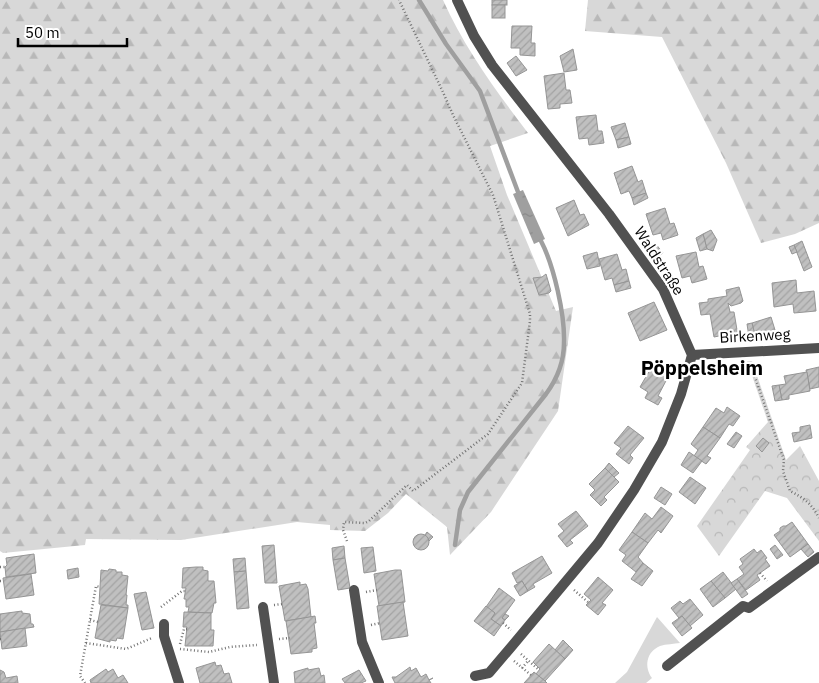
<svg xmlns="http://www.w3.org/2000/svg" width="819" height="683" font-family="'IBM Plex Sans',sans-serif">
<defs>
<pattern id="forest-firs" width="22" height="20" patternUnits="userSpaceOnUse" patternTransform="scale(1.25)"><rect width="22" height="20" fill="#d8d8d8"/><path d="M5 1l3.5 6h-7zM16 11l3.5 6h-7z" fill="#b8b8b8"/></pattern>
<pattern id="park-crowns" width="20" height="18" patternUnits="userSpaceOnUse" patternTransform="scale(1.25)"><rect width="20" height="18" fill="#d8d8d8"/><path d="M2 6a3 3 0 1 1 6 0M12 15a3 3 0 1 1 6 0" fill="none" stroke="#b8b8b8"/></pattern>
<pattern id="water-ripples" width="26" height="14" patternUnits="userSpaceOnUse" patternTransform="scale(1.25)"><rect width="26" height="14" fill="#9f9f9f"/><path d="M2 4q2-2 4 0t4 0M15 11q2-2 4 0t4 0" fill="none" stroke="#878787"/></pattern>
<pattern id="building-hatch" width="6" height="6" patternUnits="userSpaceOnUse" patternTransform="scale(1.25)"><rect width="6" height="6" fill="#c0c0c0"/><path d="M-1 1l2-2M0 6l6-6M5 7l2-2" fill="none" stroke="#a3a3a3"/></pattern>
</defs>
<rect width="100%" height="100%" fill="#fff"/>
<path fill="#d8d8d8" d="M657 617 680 643C674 644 666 644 660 646 646 652 644 667 652 678L646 683H615L627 672Z"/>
<g fill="url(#forest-firs)">
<path d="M0 0H443C465 49 496 91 528 133L490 146 507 195 556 311 573 307 558 411 491 512 450 555 447 527 406 494 388 513 365 531 330 530V525L297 522 181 540 86 539 85 545 3 553 0 551Z"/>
<path d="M588 0H819V223L795 234 761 243 726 163 662 37 585 31Z"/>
</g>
<path fill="url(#park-crowns)" d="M747 361H752L786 460 800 446 819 481V541L787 498 765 491 719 556 697 526 750 450 746 447 768 422Z"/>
<path fill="url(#water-ripples)" d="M523 190 545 239 534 244 513 194Z"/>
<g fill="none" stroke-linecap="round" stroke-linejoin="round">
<g stroke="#9f9f9f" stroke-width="4.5">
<path d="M419 0 446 44 480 91 518 192"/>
<path d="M455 545 460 510 468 492 546 394C557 379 564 362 564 343 565 315 554 266 541 241"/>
</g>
</g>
<g fill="url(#building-hatch)" stroke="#959595">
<rect x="492" y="0" width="15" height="5"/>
<rect x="492" y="5" width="13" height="13"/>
<path d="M512 26H532L531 43H535V56L520 55V48H511Z"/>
<path d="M573 49 577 70 564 72 560 56Z"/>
<path d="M516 56 527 70 516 76 507 63Z"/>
<path d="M564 73 566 90H570L572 103 560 104V108L548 109 544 76Z"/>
<path d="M596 115 598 131H602L604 143 589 145 588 138 579 139 576 117Z"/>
<path d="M625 123 629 137 616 140 611 127Z"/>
<path d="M629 137 631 144 618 148 616 140Z"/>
<path d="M632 166 638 182 642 180 646 193 632 198 629 191 621 194 614 173Z"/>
<path d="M646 193 648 198 634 205 632 198Z"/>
<path d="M574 200 580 215 584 214 589 225 568 236 556 208Z"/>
<path d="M665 208 670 224 674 223 678 235 663 240 661 233 653 235 646 214Z"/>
<path d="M711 230 717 240 713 251 707 249 703 234Z"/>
<path d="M703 234 707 249 700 251 696 238Z"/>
<path d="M802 241 812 267 804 271 794 245Z"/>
<path d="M655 243 663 253 657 258 649 248Z"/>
<path d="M794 245 797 252 792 254 789 247Z"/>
<path d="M597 252 600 266 587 269 583 256Z"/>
<path d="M696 252 699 267 703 266 707 279 692 283 690 276 682 278 676 256Z"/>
<path d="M617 254 622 270 626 269 629 281 614 285 612 278 605 280 599 259Z"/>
<path d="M546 274 551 291 549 293 539 295 533 278 542 277Z"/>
<path d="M796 280 797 293 814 291 816 311 794 313 793 304 774 307 772 283Z"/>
<path d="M629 281 631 288 616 292 614 285Z"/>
<path d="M739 287 743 301 741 303 731 306 728 303 730 312H734L738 336 730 338 729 334 714 337 710 314 701 315 699 303 708 302V299L727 296 726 290Z"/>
<path d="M654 302 667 330 640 341 628 313Z"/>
<path d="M771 317 775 330 755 336 752 323Z"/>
<path d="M752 323 755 335 749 337 747 324Z"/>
<path d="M819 367V387L810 389 806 370Z"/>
<path d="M651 368 668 377 658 396 662 398 658 405 645 398 648 392 640 387Z"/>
<path d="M807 372 810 391 789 395V399L782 400 779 385 786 384 784 376Z"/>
<path d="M779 385 782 400 775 401 772 386Z"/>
<path d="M727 407 740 416 733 426 729 424 720 438 703 427 716 408 724 413Z"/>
<path d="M810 425 812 438 794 442 792 433 800 432V427Z"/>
<path d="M628 426 644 438 630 455 633 458 629 464 616 454 621 448 614 443Z"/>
<path d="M703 427 720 438 707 456 711 458 706 464 694 456 698 450 691 444Z"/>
<path d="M736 432 742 436 734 448 727 444Z"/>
<path d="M763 438 769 443 762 452 756 446Z"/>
<path d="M689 452 702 461 693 473 681 465Z"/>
<path d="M609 463 619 473 614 477 605 468Z"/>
<path d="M605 468 619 482 604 497 607 500 601 506 590 495 595 490 589 484Z"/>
<path d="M690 477 706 488 695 504 679 492Z"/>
<path d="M661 487 672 494 665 505 654 498Z"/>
<path d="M661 507 673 516 661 533 658 530 648 543 632 532 645 513 652 519Z"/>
<path d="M576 511 588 526 570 540 573 543 567 547 558 536 564 531 558 524Z"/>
<path d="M792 522 808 544 790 557 774 535 780 531V528L783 526H786Z"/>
<path d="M427 532 433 537 429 541 425 535Z"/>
<path d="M632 532 648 543 638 557 643 563 636 572 622 561 626 555 619 550Z"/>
<circle cx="421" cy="542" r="8"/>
<path d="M808 544 814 552 808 557 801 549Z"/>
<path d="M274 545 277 583H265L262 546Z"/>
<path d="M775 545 783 555 777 559 770 549Z"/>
<path d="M344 546 345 558 333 560 332 548Z"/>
<path d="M373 547 376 571 364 573 361 548Z"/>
<path d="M754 549 757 553 761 550 767 558 765 559 770 566 757 575 760 580 746 590 737 579 744 574 739 567 743 564 740 559Z"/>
<path d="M34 554 36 573 6 577 5 567 7 565 6 558Z"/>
<path d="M542 556 552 573 533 584 535 587 528 591 522 581 517 583 512 573Z"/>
<path d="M245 558 246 571 234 572 233 559Z"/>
<path d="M345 558 350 588 338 590 333 560Z"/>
<path d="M643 563 653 571 642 586 631 579Z"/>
<path d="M196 567H203V570L208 571V581H214L216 603H214L212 613 188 612 189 607H186V599H184L186 588H182L183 568Z"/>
<path d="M78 568 79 577 68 579 67 570Z"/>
<path d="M109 569 116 570V572H122V575L128 576 126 595H127L126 605H128V608L99 604 101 570 108 571Z"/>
<path d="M395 570H401L405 602 379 606 374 574Z"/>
<path d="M246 571 249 608 237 609 234 572Z"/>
<path d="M723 572 736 589 725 598 711 581Z"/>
<path d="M31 574 34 595 6 599 3 578Z"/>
<path d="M598 577 613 590 602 603 606 605 598 615 586 605 591 600 584 594Z"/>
<path d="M737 579 748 594 742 598 731 583Z"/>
<path d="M522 581 528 591 520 596 514 586Z"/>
<path d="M711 581 725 598 713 607 700 589Z"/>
<path d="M300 582V585L306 584 308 589 311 617 285 621 279 586Z"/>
<path d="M499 588 515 600 502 618 505 620 501 626 491 619 495 613 486 607Z"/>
<path d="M146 592 154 628 142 630 134 594Z"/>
<path d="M690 599 703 615 690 626 682 616 679 618 671 608 680 601 683 604Z"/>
<path d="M403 602 408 636 382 640 377 606Z"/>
<path d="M101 605 128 608 123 639 117 638 116 641 110 640V642L95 638Z"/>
<path d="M486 606 495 613 491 619 501 626 494 636 474 621Z"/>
<path d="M22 611V613L30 614 31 624H33L34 627 0 632V614Z"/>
<path d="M184 612 211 613V630H214L213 646H185L187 627H183Z"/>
<path d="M505 614 509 616 505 620 502 618Z"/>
<path d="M315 616 316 623H314L317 648 312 649V652L291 654 286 621Z"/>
<path d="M682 616 692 628 682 636 672 623Z"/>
<path d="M25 628 27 646 2 649 0 632Z"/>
<path d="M563 640 573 650 565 659 555 650Z"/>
<path d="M549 644 565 659 545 681 536 674 540 669 533 662Z"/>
<path d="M215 662 216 666 221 665 224 674 229 673 232 683H200L196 668Z"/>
<path d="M410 667 411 671 416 668 421 677 426 674 429 680 433 678 429 680 431 683H395L392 677H396Z"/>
<path d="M308 668V670L319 668 321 676 324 675 325 683H295L294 672Z"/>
<path d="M106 669 108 672 113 669 118 678 123 675 128 683H91L90 680Z"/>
<path d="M0 670 4 672 6 678 17 676 18 683H0Z"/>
<path d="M359 670 366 681 361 683H345L342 679Z"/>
<path d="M534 672 545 681 547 683H524Z"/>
</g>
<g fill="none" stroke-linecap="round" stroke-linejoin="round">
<g stroke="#737373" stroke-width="2.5" stroke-dasharray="1 2.5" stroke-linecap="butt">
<path d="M750 363 784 460 783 471 790 491C804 498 812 504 819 518"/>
<path d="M347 541 343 530 344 522 365 523 369 521 407 485 413 491 488 434 522 383 530 321V314L493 195 453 115 442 90 399 0"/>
<path d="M0 567H5"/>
<path d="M760 573 767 581"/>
<path d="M0 581H3"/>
<path d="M574 590 588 602"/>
<path d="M366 592 377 590"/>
<path d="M274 605 283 604"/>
<path d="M161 607 182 591H186"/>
<path d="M90 620 98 622"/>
<path d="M503 623 511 630"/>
<path d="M371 625 380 623"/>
<path d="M0 639H1"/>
<path d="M279 639 290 638"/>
<path d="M86 643 126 649 152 638"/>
<path d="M180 644 184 629H187"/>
<path d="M180 649 209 652 230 647 257 645"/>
<path d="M521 654 539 670"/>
<path d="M514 661 531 675"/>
<path d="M522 668 528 661"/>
<path d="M85 683 80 676 96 586 100 587"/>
</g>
<g stroke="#515151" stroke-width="10">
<path d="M457 0 474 36 492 65 609 214 663 289 692 355 681 394 662 442 634 490 598 543 512 646 489 673 475 676"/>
<path d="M692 355 819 348"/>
<path d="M354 590 362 642 379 683"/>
<path d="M263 607 274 683"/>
<path d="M164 624V636L179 683"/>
<path d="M667 666 743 606 749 608 819 557"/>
</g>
</g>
<g text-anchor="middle" stroke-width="4.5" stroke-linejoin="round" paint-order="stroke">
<g font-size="15" fill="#000" stroke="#fff">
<text transform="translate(659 261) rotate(57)" y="5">Waldstraße</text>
<text transform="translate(755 336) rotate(-3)" y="5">Birkenweg</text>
</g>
<g font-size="20" font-weight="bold" fill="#000" stroke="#fff">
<text x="702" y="375">Pöppelsheim</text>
</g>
</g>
<path d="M18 38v8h109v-8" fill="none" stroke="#000000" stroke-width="2.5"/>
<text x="25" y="38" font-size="15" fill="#000000" stroke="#ffffff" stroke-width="4" paint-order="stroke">50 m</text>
</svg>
